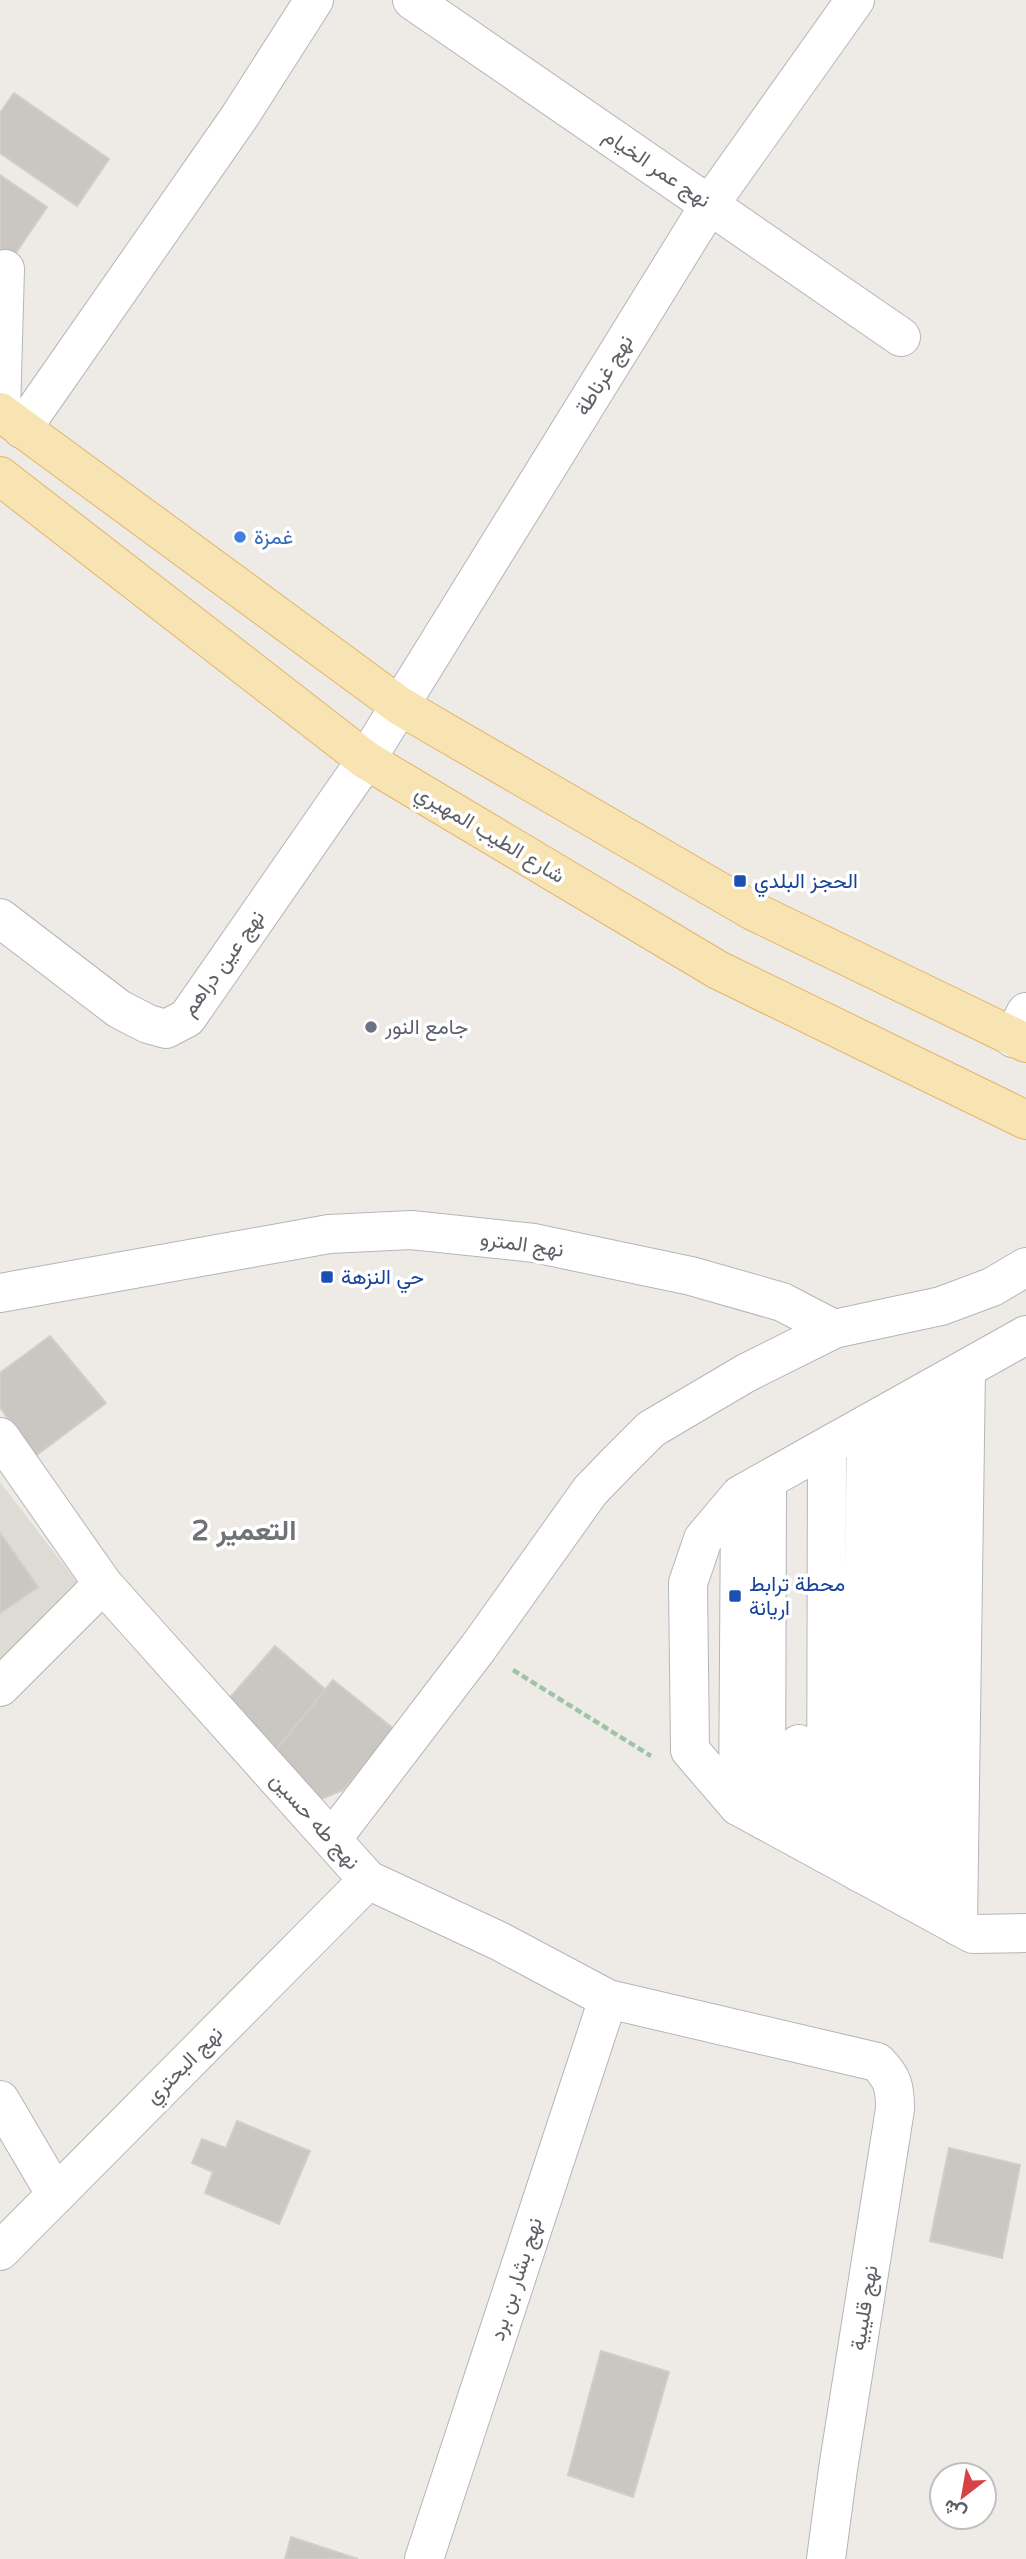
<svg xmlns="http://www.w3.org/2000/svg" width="1026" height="2559" font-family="'Varela Round',Vazirmatn,sans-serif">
<rect width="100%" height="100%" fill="#eeebe6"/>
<path fill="#dedad4" d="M0 1482 79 1585 0 1663Z"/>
<g fill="#cac6c2" stroke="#d2cdc5" stroke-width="2">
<path d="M14 93 109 159 77 206 0 153V113Z"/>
<path d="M0 175 47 207 0 276Z"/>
<path d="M50 1336 106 1403 34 1457 0 1407V1373Z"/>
<path d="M0 1533 38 1587 0 1613Z"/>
<path d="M275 1646 326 1690 272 1755 226 1702Z"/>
<path d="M333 1680 395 1730 343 1790 309 1804 272 1755Z"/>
<path d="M237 2121 310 2151 279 2224 205 2193 213 2172 192 2163 202 2139 226 2148Z"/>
<path d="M949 2148 1020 2165 1002 2258 930 2241Z"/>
<path d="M601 2351 669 2372 633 2497 568 2475Z"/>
<path d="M291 2537 358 2559H285Z"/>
</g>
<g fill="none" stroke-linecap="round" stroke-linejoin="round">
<g stroke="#b3b6b9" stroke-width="40">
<g id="minor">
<path d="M412 0 901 337"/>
<path d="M1 412 5 269"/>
<path d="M22 429 240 116 314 0"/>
<path d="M0 918 119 1009 148 1024 166 1029 187 1018 366 760 710 204 855 0"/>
<path d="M1013 1038 1026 1012"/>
<path d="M0 1293 329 1234 411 1230 534 1243 691 1276 782 1302 834 1329 941 1306 992 1287 1026 1267"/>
<path d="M1026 1335 740 1495 703 1539 688 1583 690 1750 738 1806 973 1934 1026 1933"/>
<path d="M0 1437 103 1584 368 1880 499 1941 608 1999 877 2062C893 2078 895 2087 895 2109L838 2469 826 2559"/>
<path d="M0 1687 103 1584"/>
<path d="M738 1806 740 1504"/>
<path d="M766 1821 767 1481"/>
<path d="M332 1839 478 1648 590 1491 617 1463 651 1429 746 1373 834 1329"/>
<path d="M799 1839V1744"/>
<path d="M826 1854 827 1447"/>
<path d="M860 1873 866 1425"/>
<path d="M893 1890 899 1407"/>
<path d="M925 1907 930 1389"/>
<path d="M958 1926 966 1369"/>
<path d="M0 2100 56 2195"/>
<path d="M0 2251 368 1880"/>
<path d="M424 2559 608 1999"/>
</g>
</g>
<g stroke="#e3b46a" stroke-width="40">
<g id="major">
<path d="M0 412 400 706 753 911 1026 1043"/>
<path d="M0 476 366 760 718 970 1026 1120"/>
</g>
</g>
<path stroke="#9ec4a6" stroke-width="4.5" stroke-dasharray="7 3.5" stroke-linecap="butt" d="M513 1670 651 1756"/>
<use href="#minor" stroke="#fff" stroke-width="38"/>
<use href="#major" stroke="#f7e4b2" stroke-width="38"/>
</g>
<circle fill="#3f7fe0" stroke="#fff" stroke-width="2.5" cx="240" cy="537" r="7"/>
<g fill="#1a4fb4" stroke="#fff" stroke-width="2.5">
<rect x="733" y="874" width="14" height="14" rx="3.5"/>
<rect x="320" y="1270" width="14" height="14" rx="3.5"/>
<rect x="728" y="1589" width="14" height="14" rx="3.5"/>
</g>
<circle fill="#6b7280" stroke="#fff" stroke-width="2.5" cx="371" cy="1027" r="7"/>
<g text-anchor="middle" stroke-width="7" stroke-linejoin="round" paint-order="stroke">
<g font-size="21" fill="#5d6165" stroke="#fff">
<text transform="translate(657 168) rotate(34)" y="7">نهج عمر الخيام</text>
<text transform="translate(604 375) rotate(-58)" y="7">نهج غرناطة</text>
<text transform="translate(490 834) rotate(31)" y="7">شارع الطيب المهيري</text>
<text transform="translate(223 963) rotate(-54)" y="7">نهج عين دراهم</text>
<text transform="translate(522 1244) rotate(8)" y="7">نهج المترو</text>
<text transform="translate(315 1821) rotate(48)" y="7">نهج طه حسين</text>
<text transform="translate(184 2065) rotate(-45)" y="7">نهج البحتري</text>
<text transform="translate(516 2279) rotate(-72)" y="7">نهج بشار بن برد</text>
<text transform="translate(864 2308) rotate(-81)" y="7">نهج قليبية</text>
</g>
<g font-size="21" fill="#366cbe" stroke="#fff" text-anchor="start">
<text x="254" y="544">غمزة</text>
</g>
<g font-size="21" fill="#164399" stroke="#fff" text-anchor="start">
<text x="754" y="888">الحجز البلدي</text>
<text x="341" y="1284">حي النزهة</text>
<text x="749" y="1591">محطة ترابط<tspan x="749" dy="24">اريانة</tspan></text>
</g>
<g font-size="21" fill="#5b616d" stroke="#fff" text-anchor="start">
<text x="385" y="1034">جامع النور</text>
</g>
<g font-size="28" font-weight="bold" fill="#6f7377" stroke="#fff">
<text x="244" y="1540">التعمير 2</text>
</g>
</g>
<g transform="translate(963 2496) rotate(211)"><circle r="33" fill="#ffffff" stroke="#bec0c1" stroke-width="2"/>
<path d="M0-5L12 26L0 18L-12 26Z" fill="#d84246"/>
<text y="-10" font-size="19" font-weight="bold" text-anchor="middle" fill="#5d6165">ش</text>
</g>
</svg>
